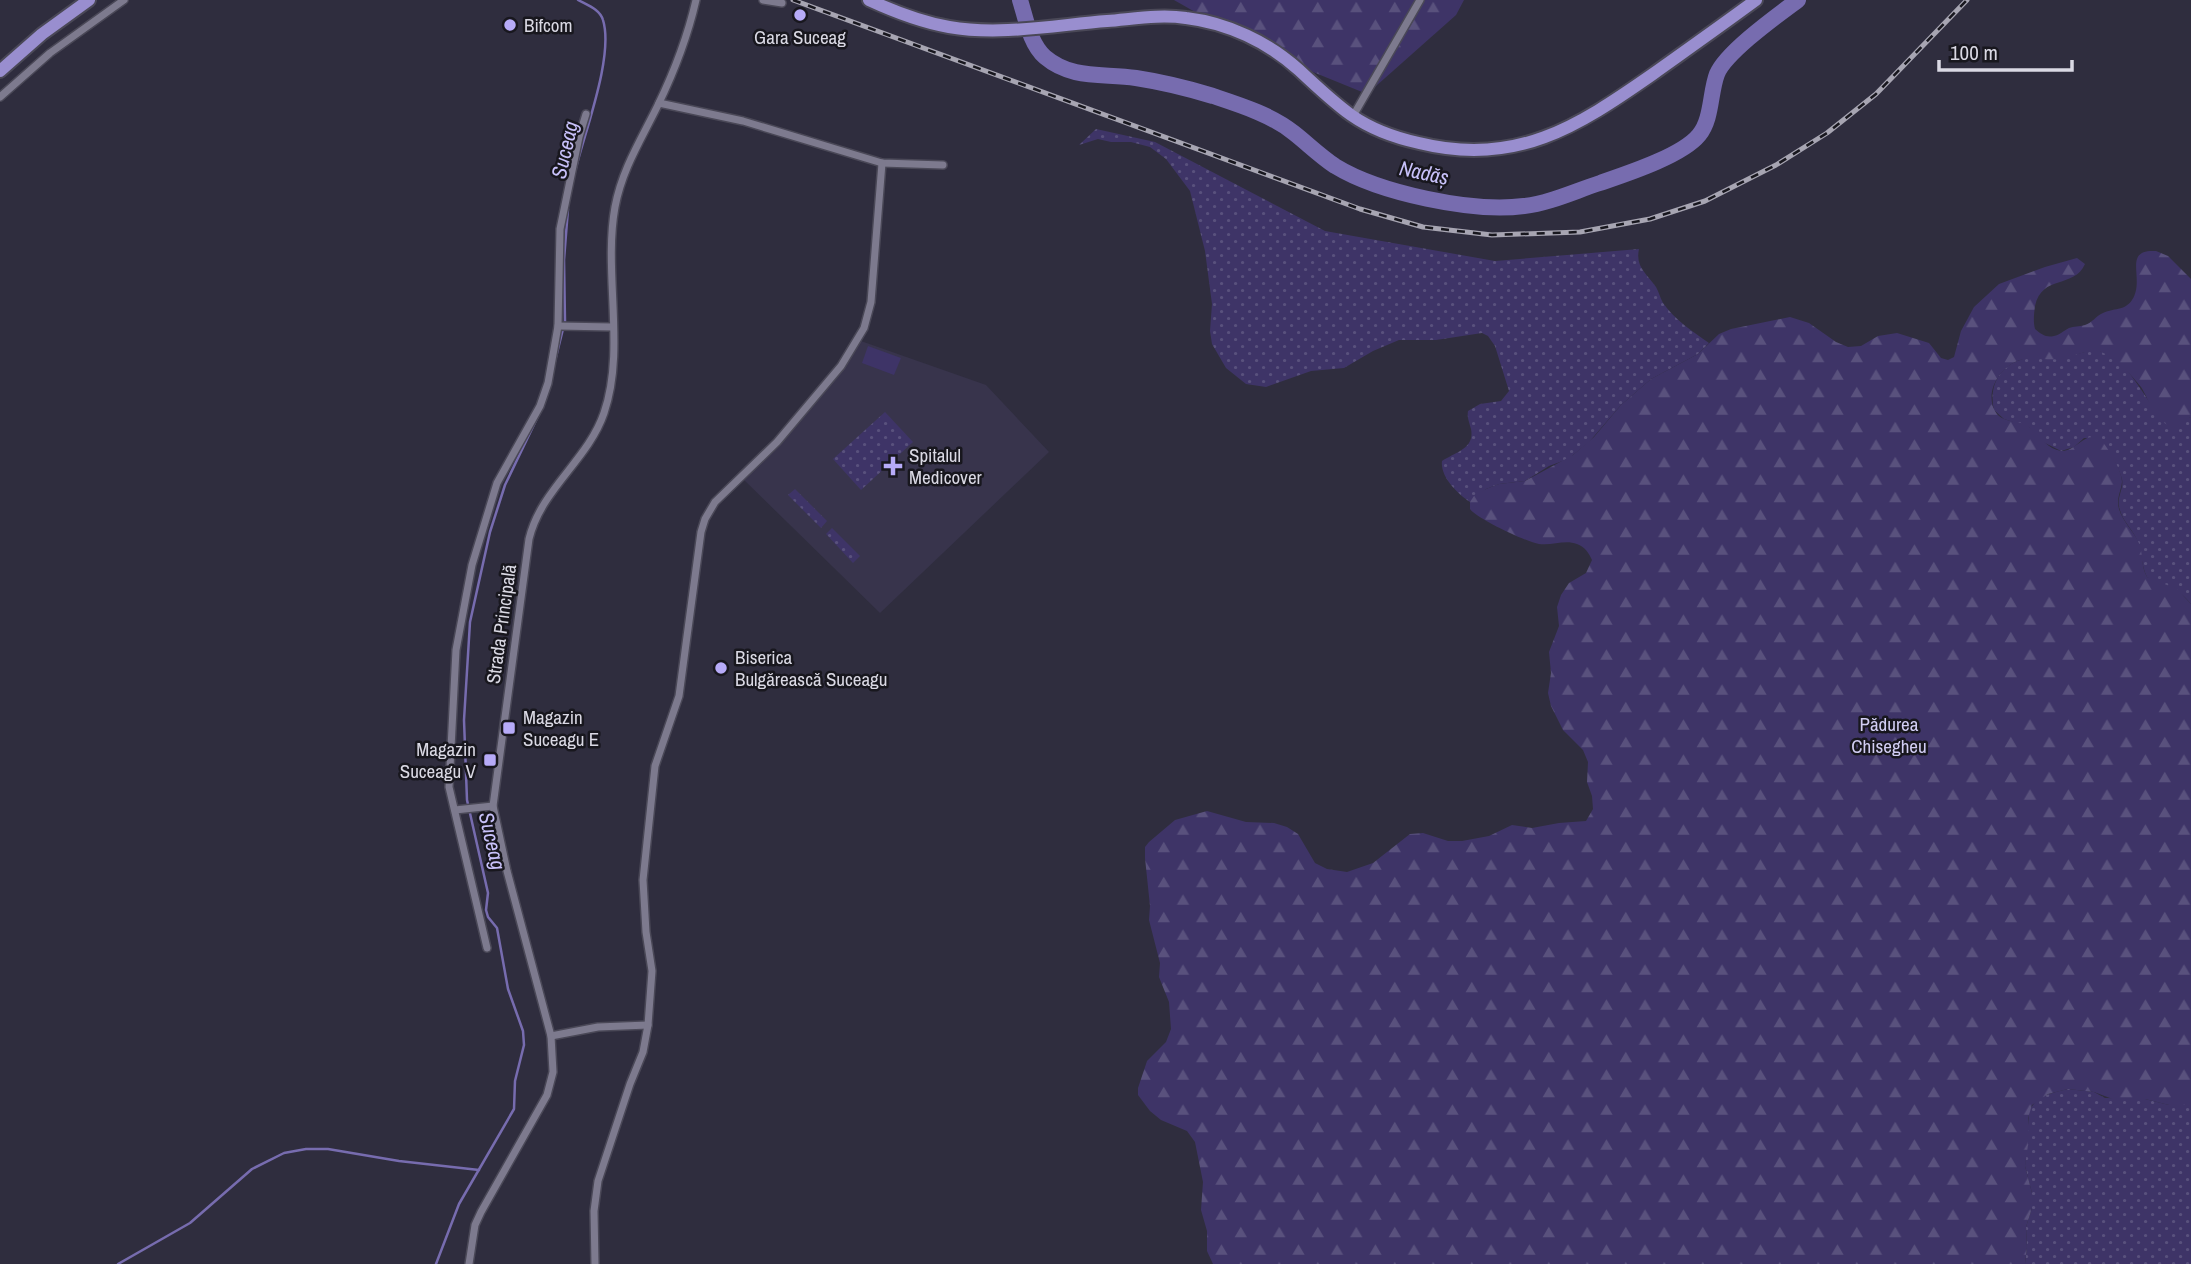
<svg xmlns="http://www.w3.org/2000/svg" width="2191" height="1264" font-family="'Archivo Narrow',sans-serif">
<defs>
<pattern id="grass-dots" width="8" height="8" patternUnits="userSpaceOnUse" patternTransform="scale(1.75)"><rect width="8" height="8" fill="#3e3467"/><path d="M2 2h.1M6 6h.1" fill="none" stroke="#59517d" stroke-width="1.8" stroke-linecap="round"/></pattern>
<pattern id="forest-firs" width="22" height="20" patternUnits="userSpaceOnUse" patternTransform="scale(1.75)"><rect width="22" height="20" fill="#3e3467"/><path d="M5 1l3.5 6h-7zM16 11l3.5 6h-7z" fill="#59517d"/></pattern>
</defs>
<rect width="100%" height="100%" fill="#2f2d3e"/>
<path fill="#38344c" d="M858 340 986 385 1049 452 880 613 741 477 764 456Z"/>
<g fill="url(#grass-dots)">
<path d="M1096 129 1155 142 1325 231 1495 261 1639 249C1635 267 1647 274 1656 287 1659 292 1660 298 1663 303 1674 319 1693 332 1709 343L1698 354 1651 379 1621 405 1589 442 1568 459 1549 466 1525 481 1499 484 1486 489 1470 502C1458 494 1440 477 1442 461 1455 452 1475 449 1471 429 1469 421 1467 418 1468 411L1480 404 1501 401 1509 391 1495 346 1488 336 1482 333 1436 340H1399L1373 351 1344 368 1311 371 1266 387 1246 384 1226 368 1212 344 1210 331 1212 304 1205 251 1190 191 1166 159 1150 147 1131 142H1111L1098 139 1079 145Z"/>
<path d="M2092 350C2128 351 2144 404 2168 424L2191 417V604C2175 584 2164 589 2147 577 2141 565 2142 552 2137 540 2132 528 2121 520 2119 506 2117 497 2124 488 2122 479 2118 463 2102 436 2084 438L2074 447 2061 451 2043 442 2029 427 2004 419 1994 410C1989 389 1997 368 2020 360 2031 356 2047 359 2059 357 2071 356 2081 353 2092 350Z"/>
<path d="M885 412 913 442 861 490 833 459Z"/>
<path d="M795 489 827 521 821 528 788 495Z"/>
<path d="M832 528 860 556 853 563 826 534Z"/>
<path d="M2068 1089 2094 1092 2105 1098 2145 1099 2169 1105H2191V1264H2025L2027 1247 2026 1227 2032 1208V1193L2025 1166 2029 1112C2036 1095 2052 1093 2068 1089Z"/>
</g>
<g fill="url(#forest-firs)">
<path d="M1174 0H1464L1456 15 1367 94 1269 54Z"/>
<path d="M2156 251 2168 256 2191 279V417C2185 419 2183 425 2177 426 2157 429 2149 399 2141 387 2132 375 2113 356 2099 351 2085 350 2072 357 2058 359 2046 360 2032 357 2020 360 2001 366 1984 391 1995 411 2002 424 2017 419 2028 426 2039 434 2046 449 2061 451 2078 453 2089 421 2107 448 2113 457 2122 472 2122 482 2121 491 2116 499 2119 509 2123 523 2136 533 2140 546 2143 556 2141 566 2147 577L2177 589 2191 604V1105H2169L2145 1099 2118 1101 2094 1092 2068 1089 2048 1094 2032 1105 2028 1118V1145L2025 1166 2032 1193V1208L2026 1227 2027 1247 2025 1264H1213L1207 1251V1231L1201 1210 1203 1182 1195 1142 1187 1131 1161 1120 1150 1111 1138 1095V1088L1147 1061 1166 1042 1171 1029 1169 1002 1159 977 1160 963 1149 920 1150 906 1145 858V847L1149 842 1175 820 1207 811 1246 822 1274 823 1287 827 1298 834 1315 863 1327 869 1347 872 1373 863 1410 834 1423 833 1448 841H1462L1489 836 1512 825 1532 828 1559 823 1586 821 1593 809 1592 796 1587 782 1588 762 1583 750 1563 730 1551 706 1548 693 1551 673 1549 652 1559 626 1557 607 1561 595 1569 583 1586 573 1592 560C1589 553 1585 547 1577 544 1565 539 1552 546 1539 544 1526 542 1476 518 1470 509V502L1474 496 1486 489 1499 484 1525 481 1573 455 1594 437 1621 405 1651 379 1698 354 1719 334 1731 329 1790 317 1809 323 1836 342 1848 347 1861 346 1878 336 1897 333 1929 343 1941 358 1948 360 1954 357 1961 331 1974 307 1999 284 2045 267 2077 258 2085 264C2074 289 2042 274 2035 306 2034 314 2033 321 2035 329 2041 334 2046 338 2054 336 2060 335 2063 331 2069 328 2074 326 2079 327 2085 325 2092 323 2096 316 2103 313 2113 308 2125 311 2132 300 2146 279 2121 249 2156 251Z"/>
</g>
<path fill="#3e3467" d="M868 346 901 358 894 375 862 363Z"/>
<g fill="none" stroke-linecap="round" stroke-linejoin="round">
<g stroke="#776caf" stroke-width="2.5">
<path d="M576 168C585 131 614 56 603 20 600 9 587 5 578 0"/>
<path d="M554 365 565 321 564 260 568 209"/>
<path d="M118 1264 190 1223 252 1169 284 1153 306 1149H328L399 1161 479 1170"/>
<path d="M436 1264 459 1204 514 1109 515 1081 524 1045 523 1031 508 989 497 928 488 917 486 910 488 893 467 800 464 720 470 622 490 532 505 485 540 412"/>
</g>
<path stroke="#776caf" stroke-width="16" d="M1020 0C1026 19 1030 44 1045 57 1072 80 1104 73 1136 78 1162 82 1187 88 1213 96 1240 105 1272 115 1294 133 1308 144 1320 156 1335 166 1379 193 1473 213 1524 206 1550 203 1575 191 1600 183 1626 174 1682 156 1699 135 1712 120 1710 92 1717 74 1726 52 1778 15 1798 0"/>
<g stroke="#4a4857" stroke-width="10">
<g id="minor">
<path d="M763 0 782 3"/>
<path d="M0 97 50 53 124 0"/>
<path d="M659 103 743 121 882 163 943 165"/>
<path d="M1353 116 1420 0"/>
<path d="M558 326 612 327"/>
<path d="M455 810 493 806"/>
<path d="M487 948 449 787 456 650 472 565 497 483 540 406 548 383 558 326 560 229 579 137 586 114"/>
<path d="M551 1036 598 1027 648 1025"/>
<path d="M469 1264 475 1225 481 1212 547 1095 553 1072 551 1036 507 871 493 806 529 539C541 489 588 460 604 413 626 349 603 273 615 207 622 169 642 138 658 105 674 72 688 35 696 0"/>
<path d="M595 1264 594 1211 598 1181 630 1084 643 1052 648 1025 652 971 646 932 643 880 655 766 679 696 701 532 705 519 715 502 777 442 841 366 864 328 871 302 882 163"/>
</g>
</g>
<g stroke="#4a4857" stroke-width="16">
<g id="primary">
<path d="M869 0C895 12 921 22 949 27 1000 36 1056 25 1107 21 1133 19 1160 14 1186 18 1228 23 1268 42 1299 70 1316 86 1333 102 1351 115 1371 129 1396 138 1419 143 1516 167 1577 127 1653 74 1688 49 1722 25 1756 0"/>
<path d="M0 71 42 34 89 0"/>
</g>
</g>
<use href="#minor" stroke="#7d7a8e" stroke-width="7"/>
<use href="#primary" stroke="#998ecf" stroke-width="12"/>
<g stroke="#a7a5b2" stroke-width="5">
<path id="rail" d="M793 0 1360 209 1423 227 1492 235 1580 232 1650 219 1705 201 1776 165 1827 133 1876 94 1967 0"/>
</g>
<use href="#rail" stroke="#18171e" stroke-width="2.5" stroke-dasharray="8" stroke-linecap="butt"/>
</g>
<g fill="#b7abf8" stroke="#18171e" stroke-width="2.5">
<circle cx="800" cy="15" r="7"/>
<circle cx="510" cy="25" r="7"/>
<path d="M889.5 455.5h7v7h7v7h-7v7h-7v-7h-7v-7h7z"/>
<circle cx="721" cy="668" r="7"/>
<rect x="502" y="721" width="14" height="14" rx="3.5"/>
<rect x="483" y="753" width="14" height="14" rx="3.5"/>
</g>
<g text-anchor="middle" stroke-width="5" stroke-linejoin="round" paint-order="stroke">
<g font-size="19" fill="#dad9e4" stroke="#18171e" text-anchor="start">
<text x="524" y="32">Bifcom</text>
<text x="800" y="44" text-anchor="middle">Gara Suceag</text>
<text x="909" y="462">Spitalul<tspan x="909" dy="22">Medicover</tspan></text>
<text x="735" y="664">Biserica<tspan x="735" dy="22">Bulgărească Suceagu</tspan></text>
<text x="523" y="724">Magazin<tspan x="523" dy="22">Suceagu E</tspan></text>
<text x="476" y="756" text-anchor="end">Magazin<tspan x="476" dy="22">Suceagu V</tspan></text>
</g>
<g font-size="19" fill="#dad9e4" stroke="#18171e">
<text transform="translate(501 624) rotate(-82)" y="7">Strada Principală</text>
</g>
<g font-size="19" fill="#d2cef4" stroke="#18171e">
<text x="1889" y="731">Pădurea<tspan x="1889" dy="22">Chisegheu</tspan></text>
</g>
<g font-size="21" font-style="italic" fill="#c9c2fb" stroke="#18171e">
<text transform="translate(565 150) rotate(-77)" y="7">Suceag</text>
<text transform="translate(1424 173) rotate(12)" y="7">Nadăș</text>
<text transform="translate(492 841) rotate(77)" y="7">Suceag</text>
</g>
</g>
<path d="M1939 60v10h133v-10" fill="none" stroke="#dad9e4" stroke-width="3.5"/>
<text x="1950" y="60" font-size="21" fill="#dad9e4" stroke="#18171e" stroke-width="5" paint-order="stroke">100 m</text>
</svg>
